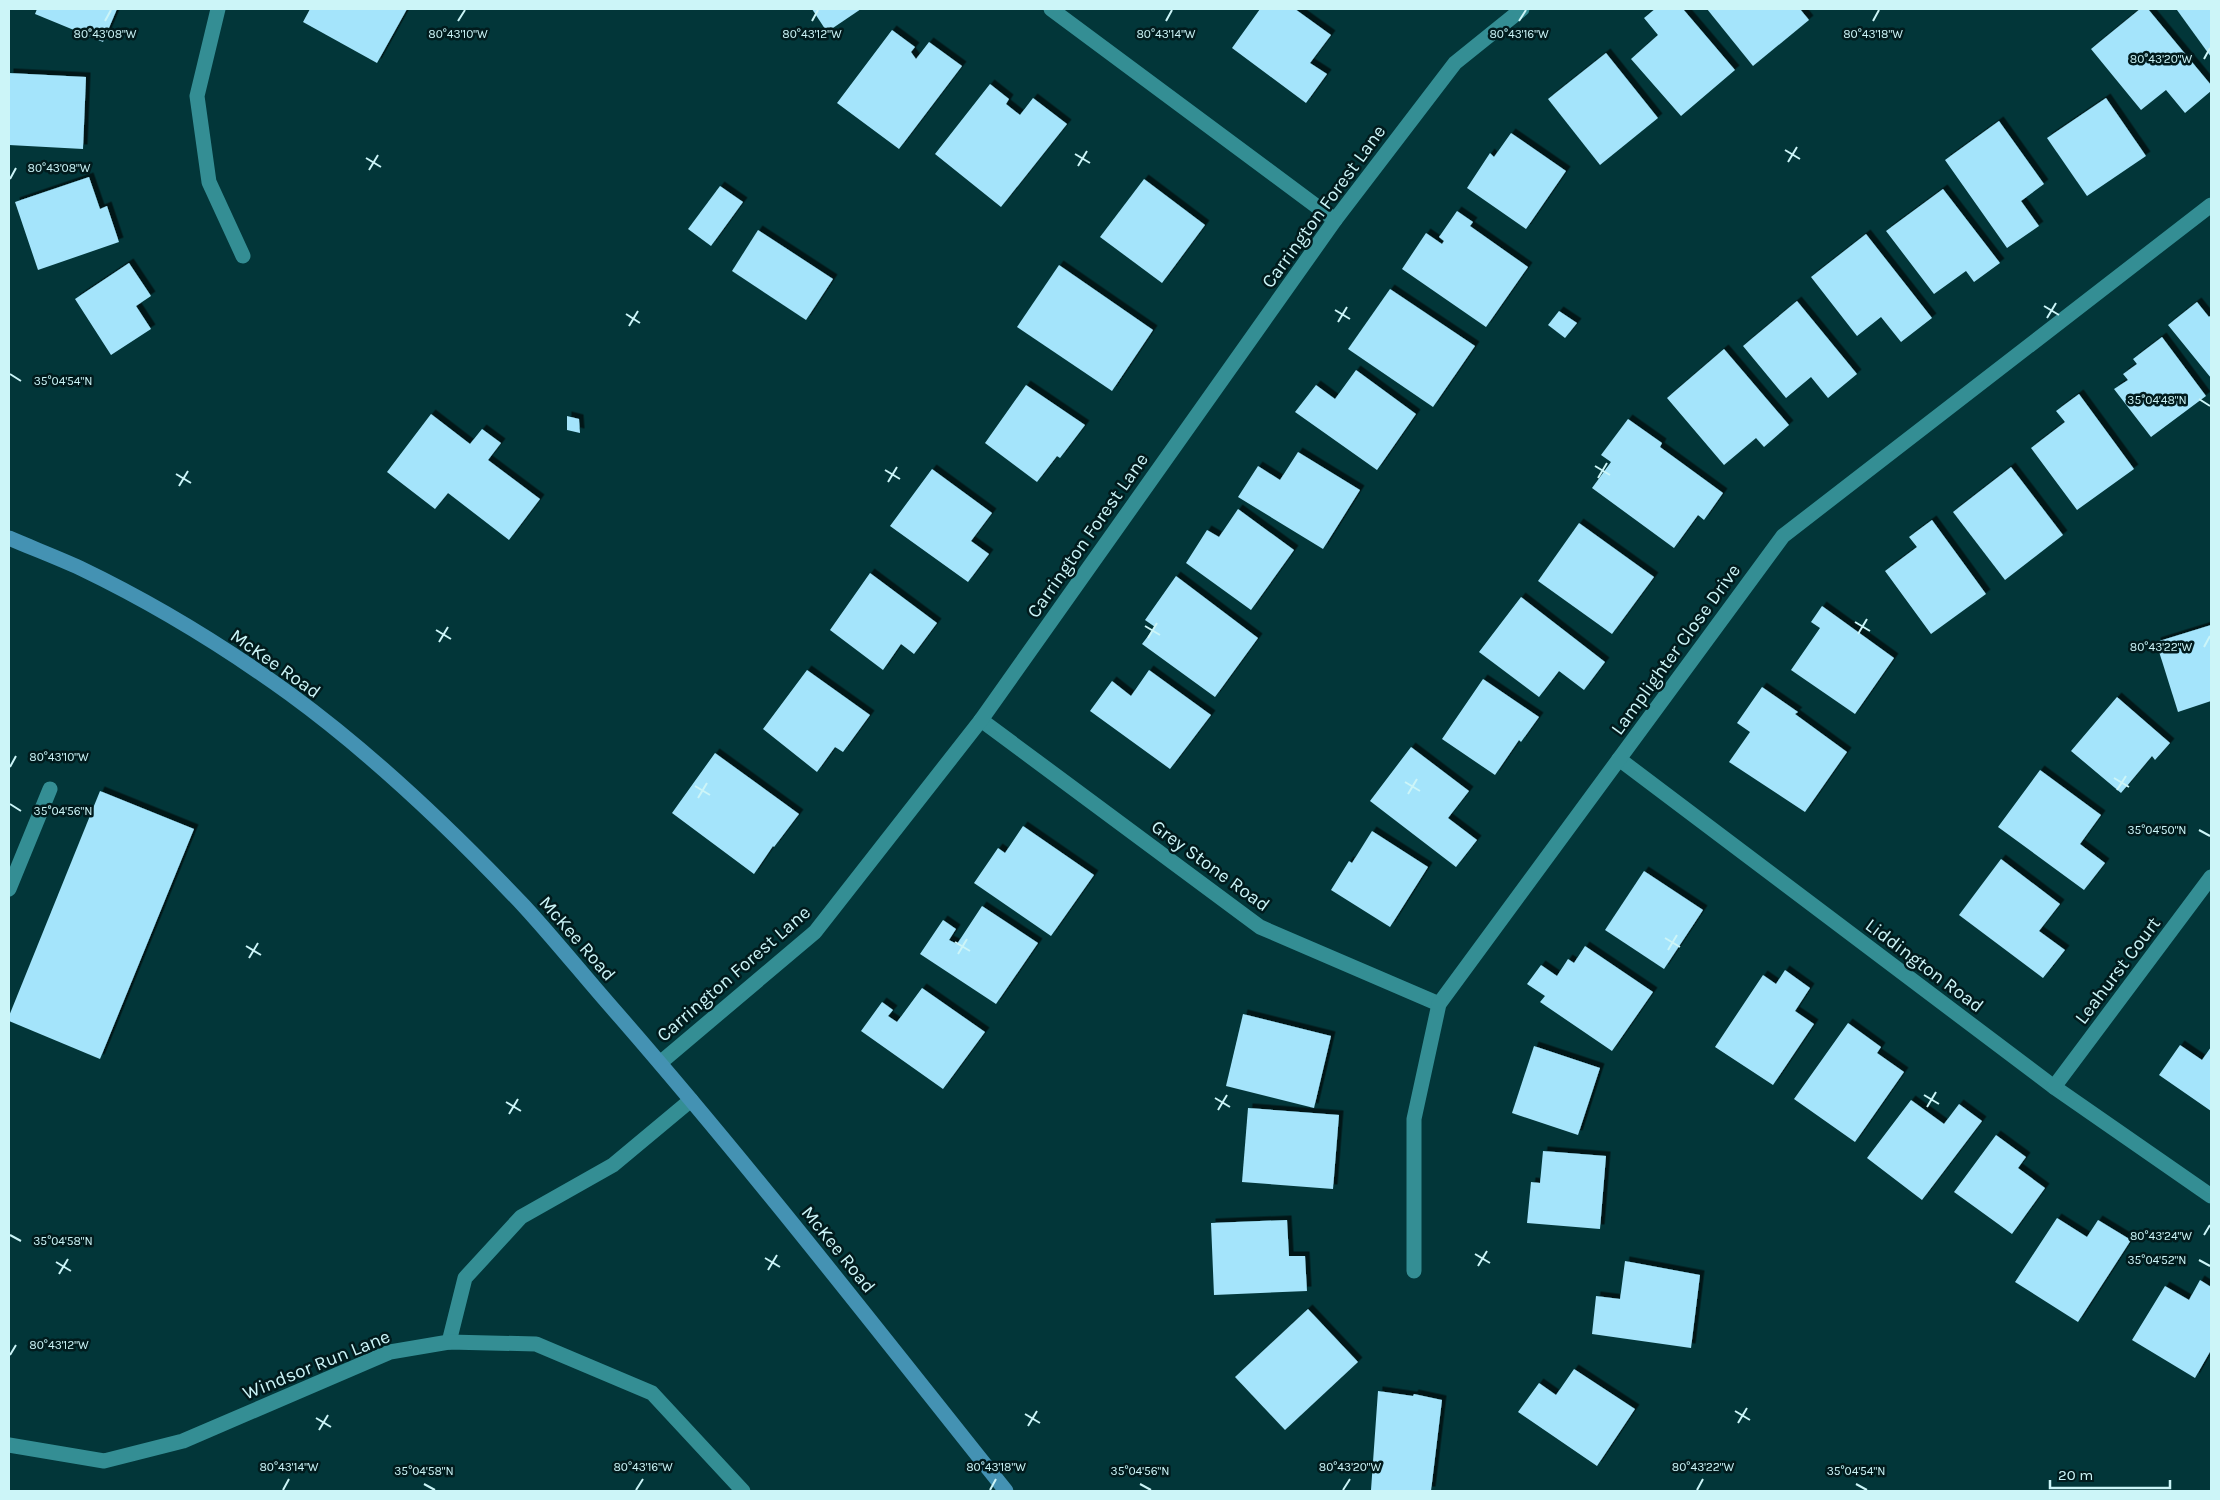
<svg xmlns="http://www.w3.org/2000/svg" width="2220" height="1500" font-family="Karla,sans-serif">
<defs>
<filter id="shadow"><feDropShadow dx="4.5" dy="-4.5" stdDeviation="0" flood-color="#0009"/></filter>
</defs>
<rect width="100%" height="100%" fill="#023639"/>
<g fill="#a4e4fb" filter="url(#shadow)">
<path d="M37 9H117L103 42 35 14Z"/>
<path d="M310 9H407L377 63 303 22Z"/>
<path d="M812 9H861L827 32Z"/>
<path d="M1260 9H1295L1331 35 1310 63 1327 74 1306 103 1232 48Z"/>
<path d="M1655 9H1683L1735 70 1681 116 1631 59 1658 35 1644 18Z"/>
<path d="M1707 9H1800L1809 20 1753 66Z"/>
<path d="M2140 9H2148L2211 85V91L2185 113 2166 90 2141 110 2091 49Z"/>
<path d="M2178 9H2211V57L2177 10Z"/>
<path d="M892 30 915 47 911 52 916 59 929 42 962 66 899 149 837 103Z"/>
<path d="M1606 53 1658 118 1600 165 1548 99Z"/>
<path d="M9 73 86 77 83 149 9 145Z"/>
<path d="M990 84 1009 99 1006 104 1020 115 1033 98 1067 124 1001 207 935 154Z"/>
<path d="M2106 98 2146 156 2087 196 2047 138Z"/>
<path d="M1999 121 2044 184 2021 201 2039 226 2007 248 1945 160Z"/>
<path d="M1511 133 1566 171 1526 229 1467 188 1490 153 1494 157Z"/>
<path d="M89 177 100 209 107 206 119 242 38 270 15 202Z"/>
<path d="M1144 179 1205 225 1162 283 1100 237Z"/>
<path d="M720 186 743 202 711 246 688 229Z"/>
<path d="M1943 189 2000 263 1974 282 1966 271 1934 294 1886 231Z"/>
<path d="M1457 211 1473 222 1470 226 1528 267 1486 327 1402 269 1426 233 1442 244 1444 241 1439 237Z"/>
<path d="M758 230 833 279 806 320 732 271Z"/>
<path d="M1866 234 1932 318 1901 342 1881 317 1857 336 1811 277Z"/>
<path d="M129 263 151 296 136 306 151 329 111 355 75 299Z"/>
<path d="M1059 265 1153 330 1112 391 1017 327Z"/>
<path d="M1390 289 1475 346 1433 407 1348 349Z"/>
<path d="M1797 301 1857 374 1828 398 1811 377 1786 398 1743 346Z"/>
<path d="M2197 302 2209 317 2211 315V378L2168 325Z"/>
<path d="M1559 311 1577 323 1565 338 1548 325Z"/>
<path d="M2162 337 2206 396 2151 437 2114 389 2128 380 2123 374 2137 364 2133 359Z"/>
<path d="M1724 349 1789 425 1764 447 1756 438 1724 465 1667 398Z"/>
<path d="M1356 370 1416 414 1377 470 1295 412 1316 385 1335 399Z"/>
<path d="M1026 385 1085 425 1060 458 1057 456 1037 482 985 443Z"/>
<path d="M2079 394 2134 469 2077 510 2031 448 2065 422 2056 411Z"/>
<path d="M431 414 470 444 482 429 501 443 488 460 540 499 509 540 448 493 435 509 387 472Z"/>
<path d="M567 416 579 419 580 433 567 430Z"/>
<path d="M1628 419 1662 443 1660 447 1723 493 1704 520 1698 515 1674 548 1592 488 1611 462 1601 455Z"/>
<path d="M1298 452 1360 490 1323 549 1238 497 1258 466 1280 480Z"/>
<path d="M2011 467 2063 535 2005 580 1953 512Z"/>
<path d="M932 469 992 513 971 541 989 554 968 582 890 526Z"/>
<path d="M1238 509 1294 550 1251 610 1186 563 1207 530 1219 537Z"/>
<path d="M1932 520 1986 594 1931 634 1885 571 1917 547 1909 537Z"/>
<path d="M1579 523 1654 577 1612 634 1538 581Z"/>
<path d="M870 573 937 623 914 654 901 644 883 670 830 630Z"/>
<path d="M1176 576 1258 638 1215 697 1142 644 1155 627 1145 620Z"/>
<path d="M1521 597 1605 662 1584 690 1559 671 1539 697 1479 652Z"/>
<path d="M1822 606 1894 658 1855 714 1791 670 1820 628 1811 622Z"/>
<path d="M2211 625V701L2178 712 2156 642Z"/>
<path d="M807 670 870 715 843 752 835 747 817 772 763 729Z"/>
<path d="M1149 670 1211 715 1170 769 1090 711 1112 681 1131 696Z"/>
<path d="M1483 679 1539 717 1521 742 1519 740 1495 775 1442 739Z"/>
<path d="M1762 687 1798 712 1795 714 1847 752 1805 812 1729 762 1750 732 1737 723Z"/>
<path d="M2117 697 2170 743 2155 760 2152 756 2121 793 2071 751Z"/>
<path d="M1411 747 1469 791 1448 818 1477 840 1456 867 1370 801Z"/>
<path d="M715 753 799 814 774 847 773 846 754 874 672 813Z"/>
<path d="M2040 770 2101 815 2080 844 2105 863 2084 890 1998 827Z"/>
<path d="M100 791 194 829 100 1059 9 1021V1016Z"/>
<path d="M1023 826 1094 875 1051 936 974 883 998 848 1005 853Z"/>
<path d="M1372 831 1428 867 1390 927 1331 890 1349 861 1352 863Z"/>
<path d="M2001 859 2060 904 2039 931 2065 950 2043 978 1959 915Z"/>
<path d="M1644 871 1703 910 1664 969 1605 930Z"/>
<path d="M982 906 1038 943 996 1004 920 954 943 920 956 929 949 940 957 944Z"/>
<path d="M1585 946 1653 992 1612 1051 1540 1002 1545 996 1527 984 1541 965 1557 976 1568 959 1574 963Z"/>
<path d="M1785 970 1810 988 1795 1011 1814 1024 1773 1085 1715 1047 1763 975 1776 984Z"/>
<path d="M922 988 985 1032 943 1089 861 1031 882 1002 893 1010 888 1016 897 1022Z"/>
<path d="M1243 1014 1331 1036 1314 1108 1226 1086Z"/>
<path d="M1848 1023 1881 1047 1877 1053 1904 1072 1855 1142 1794 1099Z"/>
<path d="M2180 1045 2202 1060 2211 1047V1111L2159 1075Z"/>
<path d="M1534 1046 1600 1068 1578 1135 1512 1113Z"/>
<path d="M1911 1100 1944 1124 1959 1104 1982 1121 1922 1200 1867 1158Z"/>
<path d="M1248 1108 1339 1115 1333 1189 1242 1182Z"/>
<path d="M1996 1135 2026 1157 2018 1168 2045 1188 2012 1234 1954 1192Z"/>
<path d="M1543 1151 1606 1156 1600 1229 1527 1223 1531 1182 1540 1183Z"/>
<path d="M2057 1218 2087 1237 2098 1220 2131 1240 2078 1322 2015 1282Z"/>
<path d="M1287 1220 1289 1256H1305L1307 1291 1214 1295 1211 1223Z"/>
<path d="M1625 1261 1700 1275 1691 1348 1592 1334 1596 1296 1620 1299Z"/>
<path d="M2200 1280 2211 1287V1350L2195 1378 2132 1340 2165 1286 2189 1300Z"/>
<path d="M1308 1309 1358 1362 1285 1430 1235 1377Z"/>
<path d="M1574 1369 1635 1409 1597 1466 1518 1412 1539 1383 1556 1395Z"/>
<path d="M1378 1391 1413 1396 1414 1394 1442 1400 1431 1491 1371 1490Z"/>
</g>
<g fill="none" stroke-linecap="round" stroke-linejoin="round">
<g stroke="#348e94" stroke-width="15">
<path d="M218 9 197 96 209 182 243 256"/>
<path d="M1051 9 1335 220"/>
<path d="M981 720 1260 927 1439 1004"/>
<path d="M1619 759 2054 1087 2211 1196"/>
<path d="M9 889 50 789"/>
<path d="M660 1063 815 932 981 720 1335 220 1455 63 1522 9"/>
<path d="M2054 1087 2211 877"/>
<path d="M1414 1271V1119L1439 1004 1783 536 2211 205"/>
<path d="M449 1342 465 1278 521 1217 613 1165 691 1100"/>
<path d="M9 1445 104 1461 183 1441 390 1352 449 1342 536 1344 652 1393 743 1491"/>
</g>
<path stroke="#4492b3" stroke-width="15" d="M9 538C32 548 56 557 80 568 153 603 225 647 290 694 375 756 452 830 524 906 557 942 588 981 621 1018 754 1171 879 1332 1006 1491"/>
</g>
<path fill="none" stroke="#ccf5f8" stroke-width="2" d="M105 21 111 10M458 21 465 10M812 21 818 10M1166 21 1172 10M1519 21 1526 10M1873 21 1879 10M2204 59 2210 48M1785 150 1800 159M1075 154 1090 163M366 158 381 167M1788 162 1797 147M1078 166 1087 151M369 170 378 155M10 179 16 168M2044 306 2059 315M1335 310 1350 319M626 314 640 323M2047 318 2056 303M1338 322 1347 307M629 326 638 311M10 374 21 381M2199 399 2210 406M1595 466 1610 475M885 470 900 479M176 474 191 483M1598 478 1607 463M888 482 897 467M179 486 188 471M1855 622 1870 631M1145 626 1160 635M436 630 451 639M1858 634 1867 619M1148 638 1157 623M439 642 448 627M2204 647 2210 636M10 767 16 756M2114 778 2129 787M1405 782 1420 791M695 786 710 795M2117 790 2126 776M1408 794 1417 779M698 798 707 783M10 804 21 811M2199 830 2210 836M1665 938 1680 947M955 942 970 951M246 946 261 955M1668 950 1677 935M958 954 967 939M249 958 258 943M1924 1095 1939 1104M1215 1098 1230 1107M506 1102 521 1111M1927 1107 1936 1092M1218 1110 1227 1095M509 1114 518 1099M10 1235 21 1241M2204 1235 2210 1225M1475 1254 1490 1263M765 1258 780 1267M2199 1260 2210 1266M56 1262 71 1271M1478 1266 1487 1251M768 1270 777 1255M59 1274 68 1259M10 1355 16 1345M1735 1411 1750 1420M1025 1414 1040 1423M316 1418 331 1427M1738 1423 1747 1408M1028 1426 1037 1411M319 1430 328 1415M424 1484 435 1490M1140 1484 1151 1490M1856 1484 1867 1490M283 1490 289 1479M636 1490 643 1479M990 1490 996 1479M1343 1490 1350 1479M1697 1490 1703 1479"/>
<g text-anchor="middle" stroke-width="5" stroke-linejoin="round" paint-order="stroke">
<g font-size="19" fill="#ccf5f8" stroke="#011b1d">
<text transform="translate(1323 206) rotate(-54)" y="7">Carrington Forest Lane</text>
<text transform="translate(1087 535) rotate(-55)" y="7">Carrington Forest Lane</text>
<text transform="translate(1675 649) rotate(-54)" y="7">Lamplighter Close Drive</text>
<text transform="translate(276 663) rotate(35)" y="7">McKee Road</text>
<text transform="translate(1211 865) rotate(36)" y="7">Grey Stone Road</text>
<text transform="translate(578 938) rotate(49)" y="7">McKee Road</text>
<text transform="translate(1925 965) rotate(37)" y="7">Liddington Road</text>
<text transform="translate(2117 970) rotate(-53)" y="7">Leahurst Court</text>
<text transform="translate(733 973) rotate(-41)" y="7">Carrington Forest Lane</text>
<text transform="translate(839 1249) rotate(51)" y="7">McKee Road</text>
<text transform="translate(316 1364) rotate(-22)" y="7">Windsor Run Lane</text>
</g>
</g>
<g font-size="12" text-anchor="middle" fill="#ccf5f8" stroke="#011b1d" stroke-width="5" stroke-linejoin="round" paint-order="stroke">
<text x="812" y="38">80°43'12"W</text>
<text x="1166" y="38">80°43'14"W</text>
<text x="1519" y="38">80°43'16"W</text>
<text x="1873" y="38">80°43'18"W</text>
<text x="105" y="38">80°43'08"W</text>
<text x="458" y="38">80°43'10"W</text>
<text x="2161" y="63">80°43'20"W</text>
<text x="59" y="172">80°43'08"W</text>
<text x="63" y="385">35°04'54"N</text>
<text x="2157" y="404">35°04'48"N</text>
<text x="2161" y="651">80°43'22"W</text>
<text x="59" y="761">80°43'10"W</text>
<text x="63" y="815">35°04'56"N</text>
<text x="2157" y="834">35°04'50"N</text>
<text x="2161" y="1240">80°43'24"W</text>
<text x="63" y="1245">35°04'58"N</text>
<text x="2157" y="1264">35°04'52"N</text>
<text x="59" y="1349">80°43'12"W</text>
<text x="289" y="1471">80°43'14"W</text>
<text x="643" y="1471">80°43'16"W</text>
<text x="996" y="1471">80°43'18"W</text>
<text x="1350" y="1471">80°43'20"W</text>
<text x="1703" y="1471">80°43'22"W</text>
<text x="424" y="1475">35°04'58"N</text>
<text x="1140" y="1475">35°04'56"N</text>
<text x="1856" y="1475">35°04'54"N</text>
</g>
<rect width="2220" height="1500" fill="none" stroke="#ccf5f8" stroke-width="20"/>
<path d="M2050 1480v8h120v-8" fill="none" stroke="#ccf5f8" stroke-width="2.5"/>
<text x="2058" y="1480" font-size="15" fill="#ccf5f8" stroke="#011b1d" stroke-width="4" paint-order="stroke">20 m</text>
</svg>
